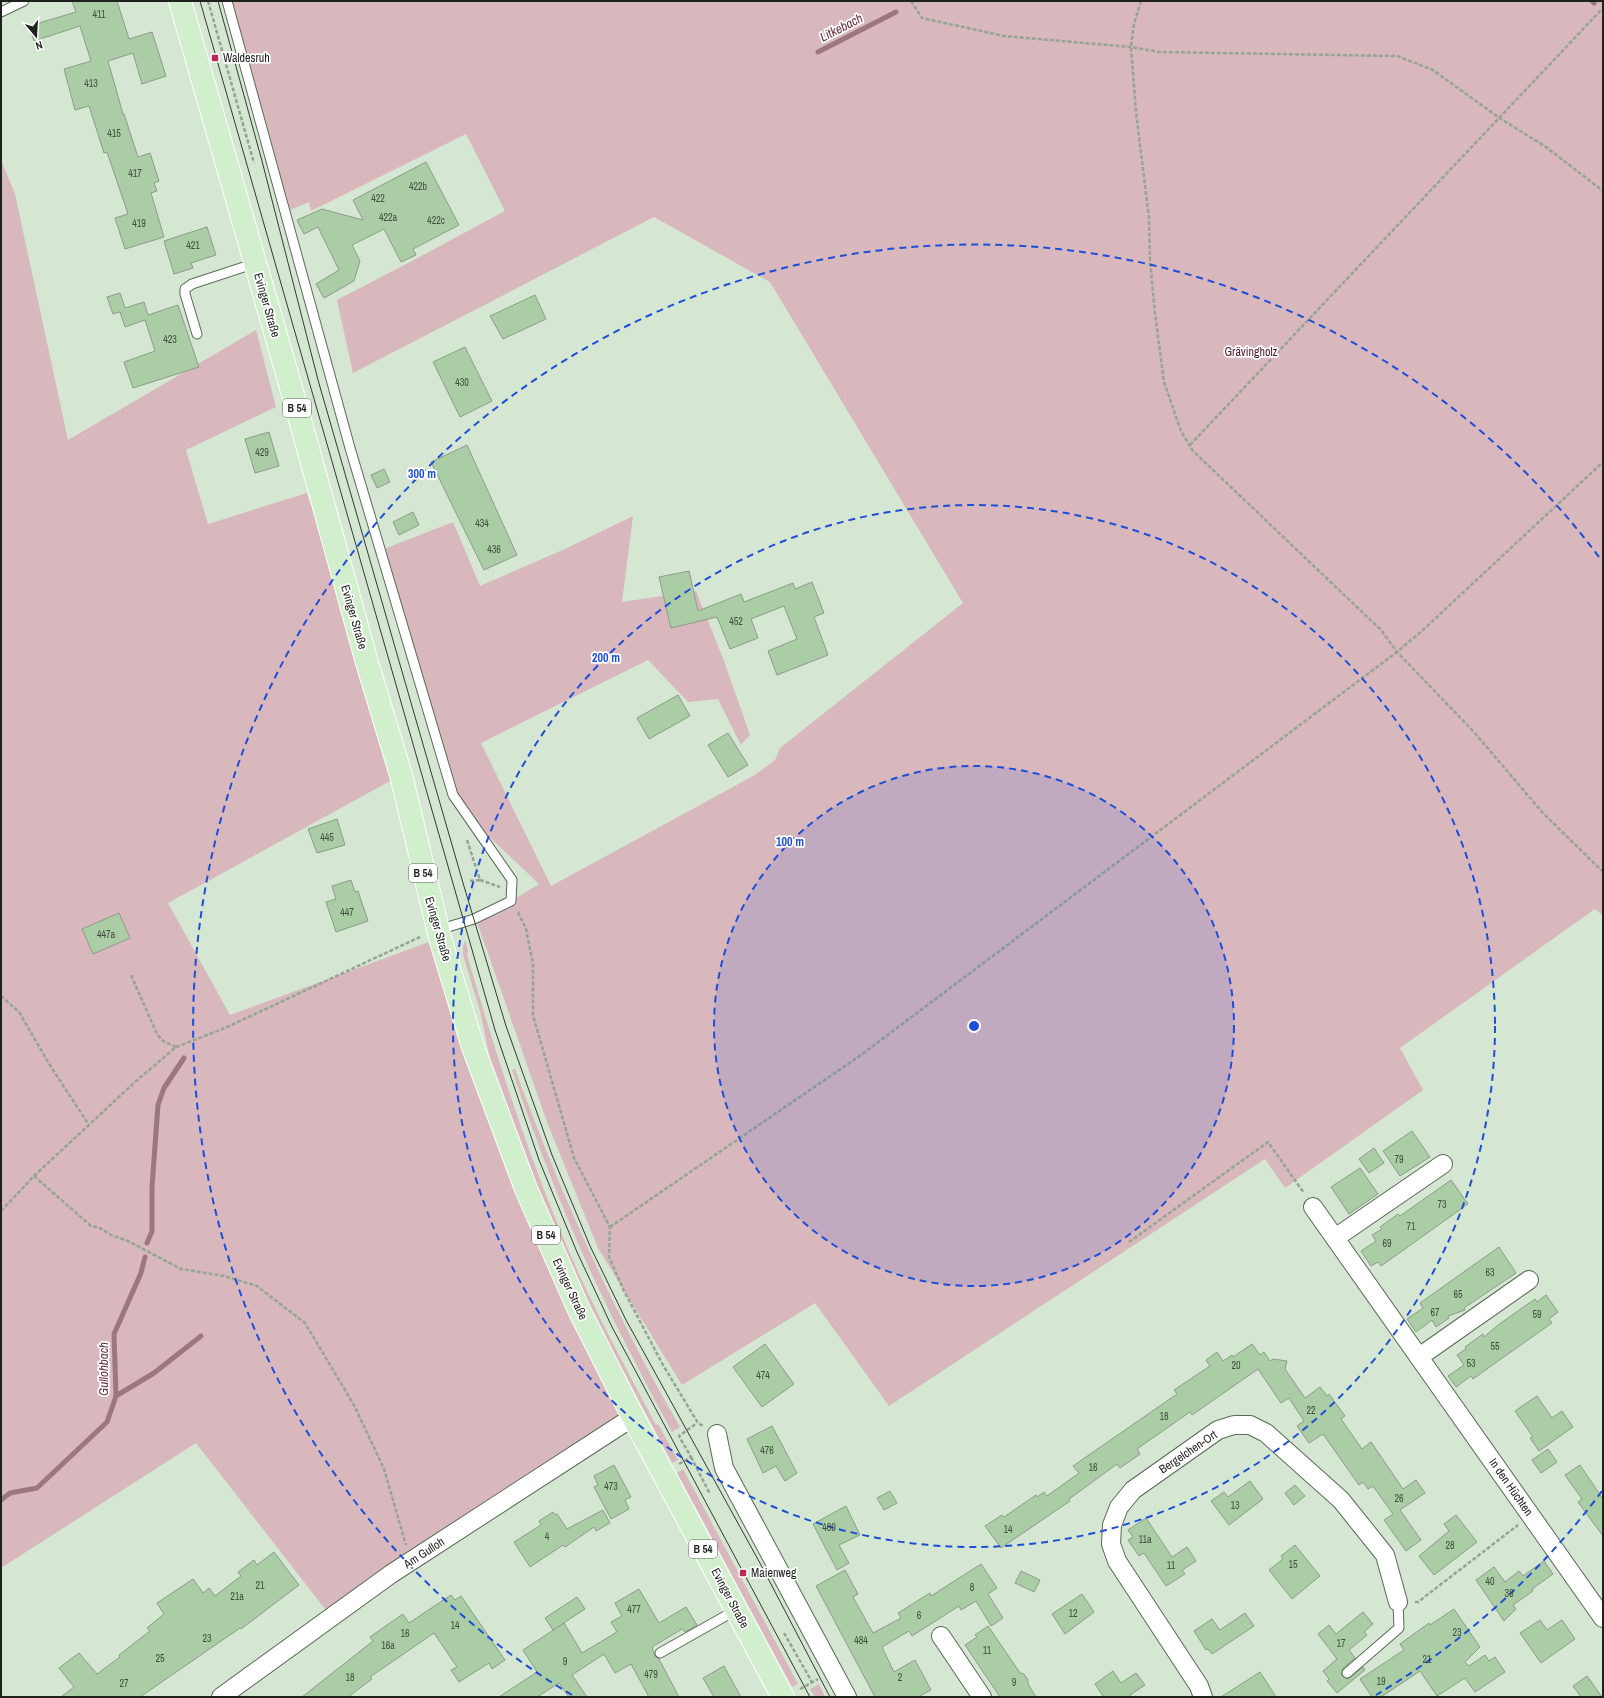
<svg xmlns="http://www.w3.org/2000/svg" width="1604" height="1698" font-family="'Archivo Narrow',sans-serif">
<rect width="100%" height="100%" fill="#d5e7d2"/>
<g fill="#d8b7bd">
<path d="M231 1H1603V916L1595 909 1400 1048 1423 1090 1285 1188 1265 1159 889 1406 815 1303 682 1385 598 1248 547 1122 477 922 539 884 481 829 455 788 384 549 453 522 480 586 567 548 633 516 622 602 696 591 724 661 750 735 741 745 718 699 688 702 648 660 481 743 551 886 755 775 775 760 780 748 963 603 770 282 654 217 353 373 337 300 410 262 505 211 466 134 311 211 309 202 290 210Z"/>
<path d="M1 160 15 194 68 440 256 330 276 407 186 450 208 524 307 493 401 775 168 903 230 1015 440 938 473 1047 633 1417 332 1618 196 1443 1 1568Z"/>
<path d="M465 940 468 951 467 955C494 1048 523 1140 560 1230 587 1297 622 1361 656 1425L658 1424 678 1460 672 1463 591 1310 533 1180 492 1068 480 1011 463 955V947Z"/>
<path d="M515 1069C561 1195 613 1311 680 1427L672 1432C637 1367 603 1302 574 1234 551 1180 531 1126 512 1070Z"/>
<path d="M683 1469 798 1684 792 1687 677 1473Z"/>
<path d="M819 1684 825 1697H815L810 1689Z"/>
</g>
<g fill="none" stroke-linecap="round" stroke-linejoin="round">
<g stroke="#9b787d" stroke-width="5">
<path d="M1592 1 1594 3"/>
<path d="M818 52 896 12"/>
<path d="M147 1243 152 1231V1187L158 1105 164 1088 184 1058"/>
<path d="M116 1396 154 1373 201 1336"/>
<path d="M1 1500 10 1493 37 1488 107 1422 116 1396 114 1334 141 1273 145 1257"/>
</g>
</g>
<g fill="#abcda6" stroke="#8b9c89">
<path d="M72 1H117L129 39 152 32 166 76 142 84 133 53 108 61 123 114H124L138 157 150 153 159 181 154 183 157 191 151 193 164 237 125 249 115 218 128 214 107 152 104 153 89 106 75 110 64 69 91 61 80 26 34 41 29 26 76 12Z"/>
<path d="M426 162 459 225 413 249 416 255 401 262 384 229 352 245 360 261 354 281 324 298 316 284 339 270 318 227 304 234 297 220 322 209 363 220 353 200Z"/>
<path d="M207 227 216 255 191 263 193 268 174 274 164 241Z"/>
<path d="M120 293 125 308 144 302 148 315 178 305 199 367 133 388 124 362 155 351 145 320 125 327 120 312 113 314 107 297Z"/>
<path d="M535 295 546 319 503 339 490 316Z"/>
<path d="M465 347 492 401 460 417 433 362Z"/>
<path d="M269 432 279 466 255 473 245 439Z"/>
<path d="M467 445 517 555 484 570 431 462Z"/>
<path d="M384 469 390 482 377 488 371 475Z"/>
<path d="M413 512 419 525 399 535 393 522Z"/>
<path d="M689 571 698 611 741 594 744 602 793 583 795 589 812 582 824 613 814 617 828 655 777 675 768 651 797 639 784 606 751 619 758 638 730 649 717 617 671 628 659 577Z"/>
<path d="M678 695 690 716 649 739 637 718Z"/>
<path d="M728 733 748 765 728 777 708 745Z"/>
<path d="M337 819 345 845 317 853 308 829Z"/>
<path d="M351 880 355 892 358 891 368 921 336 932 326 902 336 899 332 886Z"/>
<path d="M119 913 130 938 93 954 82 929Z"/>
<path d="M1412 1131 1430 1157 1400 1176 1383 1151Z"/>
<path d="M1374 1148 1384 1163 1369 1173 1359 1159Z"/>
<path d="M1360 1168 1378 1194 1349 1214 1331 1187Z"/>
<path d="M1451 1180 1468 1204 1381 1266 1378 1262 1371 1266 1361 1251 1376 1241 1372 1235 1382 1229 1380 1227 1398 1214 1400 1216Z"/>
<path d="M1499 1247 1516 1273 1464 1308 1465 1310 1448 1316 1449 1318 1436 1327 1432 1320 1416 1332 1407 1319 1423 1308 1420 1303Z"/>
<path d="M1546 1295 1558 1312 1549 1319 1552 1323 1491 1366 1473 1379 1471 1376 1456 1387 1448 1376 1464 1365 1457 1355 1466 1349 1465 1347 1483 1334 1484 1337 1498 1325 1535 1299 1537 1302Z"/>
<path d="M765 1344 794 1384 762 1407 733 1367Z"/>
<path d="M1252 1344 1260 1355 1264 1352 1270 1361 1273 1359 1287 1361 1285 1369 1305 1398 1320 1387 1327 1396 1329 1394 1345 1416 1341 1419 1362 1449 1371 1442 1403 1489 1416 1480 1425 1493 1400 1510 1421 1540 1406 1551 1384 1520 1393 1514 1373 1486 1368 1489 1363 1482 1359 1485 1323 1434 1309 1443 1297 1426 1304 1421 1289 1398 1281 1403 1258 1369 1192 1415 1190 1412 1137 1449 1140 1454 1120 1468 1117 1464 1069 1499 1070 1501 1001 1548 985 1526 1002 1515 1004 1517 1036 1495 1037 1497 1044 1492 1047 1496 1079 1473 1073 1466 1177 1394 1174 1390 1210 1366 1206 1360 1217 1352 1223 1361 1232 1355 1233 1357Z"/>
<path d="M1537 1396 1552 1418 1562 1411 1573 1427 1539 1451 1530 1438 1533 1437 1515 1411Z"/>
<path d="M772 1426 797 1473 785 1481 776 1466 763 1473 747 1439Z"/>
<path d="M1548 1449 1557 1462 1541 1473 1532 1460Z"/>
<path d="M614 1465 631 1497 625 1500 629 1509 611 1519 594 1487 598 1485 594 1476Z"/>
<path d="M1580 1465 1603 1499V1536L1578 1502 1582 1499 1565 1475Z"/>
<path d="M1250 1481 1263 1499 1229 1525 1211 1501 1224 1492 1228 1497Z"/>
<path d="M1295 1485 1305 1496 1294 1505 1285 1493Z"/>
<path d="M890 1491 897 1503 884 1510 877 1498Z"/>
<path d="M846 1506 860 1535 839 1545 849 1563 837 1570 813 1524Z"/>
<path d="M603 1510 610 1523 596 1531 594 1527 565 1547 563 1545 530 1567 514 1542 541 1525 539 1521 553 1512 555 1515 557 1514 567 1529Z"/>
<path d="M1456 1515 1477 1542 1434 1575 1419 1556 1449 1531 1444 1524Z"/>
<path d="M1146 1518 1172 1557 1187 1547 1196 1561 1182 1570 1185 1574 1166 1586 1144 1553 1139 1556 1128 1540 1133 1537 1128 1530Z"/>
<path d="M1295 1545 1320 1576 1292 1599 1269 1570 1283 1559 1281 1556Z"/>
<path d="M274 1552 299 1585 241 1629 240 1628 140 1697H61L74 1687 59 1668 79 1653 97 1674 120 1657 119 1655 150 1631 147 1628 164 1614 157 1603 193 1579 203 1593 209 1588 215 1596 241 1576 238 1572 254 1560 257 1565Z"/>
<path d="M1544 1561 1553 1574 1532 1589 1533 1591 1513 1605 1516 1609 1504 1621 1476 1580 1494 1567 1505 1582 1519 1571 1523 1576Z"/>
<path d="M981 1564 997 1588 988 1594 1003 1618 991 1626 976 1601 961 1610 959 1606 912 1636 909 1631 882 1647 894 1672 915 1660 931 1690 918 1697H875L816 1586 845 1570 858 1594 853 1597 873 1633 901 1618 898 1613 930 1593 931 1596Z"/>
<path d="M1021 1571 1040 1580 1034 1592 1015 1583Z"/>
<path d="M639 1589 659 1623 686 1607 697 1625 685 1632 682 1629 652 1647 655 1656 659 1659 679 1697H649L631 1664 615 1673 604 1654 572 1675 587 1697H569L559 1683 537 1697H499L537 1672 523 1650 564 1623 582 1653 617 1632 611 1622 622 1616 615 1603Z"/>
<path d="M1082 1594 1094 1612 1065 1634 1052 1614Z"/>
<path d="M451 1595 455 1600 461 1596 505 1660 492 1669 489 1663 459 1682 451 1670 457 1667 434 1633 370 1677 372 1679 348 1697H302L373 1641 370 1637 387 1625 403 1614 409 1623Z"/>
<path d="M577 1597 585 1609 553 1630 545 1618Z"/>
<path d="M1454 1609 1480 1647 1465 1662 1469 1666 1485 1655 1489 1661 1495 1657 1505 1672 1475 1692 1465 1678 1437 1696 1420 1671 1381 1697H1372L1360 1679 1404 1650 1400 1644 1429 1623 1430 1625Z"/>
<path d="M1363 1612 1373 1624 1364 1632 1367 1635 1349 1650 1355 1658 1343 1668 1341 1674 1343 1677 1348 1679 1363 1667 1365 1670 1337 1693 1327 1681 1329 1679 1323 1671 1337 1659 1318 1634 1329 1625 1336 1634Z"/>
<path d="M1245 1613 1254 1626 1212 1654 1208 1649 1206 1650 1194 1631 1212 1619 1220 1630Z"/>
<path d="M1540 1620 1547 1630 1562 1620 1575 1639 1541 1663 1520 1633Z"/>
<path d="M988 1626 1018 1670 1020 1673 1024 1674 1028 1680V1684L1036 1697H1000L965 1645 977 1637 975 1635Z"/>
<path d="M724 1666 741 1697H714L703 1678Z"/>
<path d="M1113 1671 1121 1683 1136 1673 1145 1685 1130 1695 1131 1697H1101L1103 1696 1095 1684Z"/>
<path d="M1260 1672 1276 1697H1221Z"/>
<path d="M1587 1676 1602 1697H1581L1573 1686Z"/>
</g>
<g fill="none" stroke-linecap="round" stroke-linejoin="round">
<g stroke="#5a6a58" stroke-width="11">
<g id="service">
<path d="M227 1 350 448 453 795 512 880 511 901 474 919 438 930"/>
<path d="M1 12 24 1"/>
<path d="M197 334 185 294V289L192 284 256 263"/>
<path d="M660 1653 736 1610"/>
<path d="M1347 1673 1399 1628 1398 1602"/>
</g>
</g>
<g stroke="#5a6a58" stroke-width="20">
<g id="minor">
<path d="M1313 1207 1603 1618"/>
<path d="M1335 1238 1443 1164"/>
<path d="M1419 1357 1529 1280"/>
<path d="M717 1434 724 1468 847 1697"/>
<path d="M941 1636 982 1697"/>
<path d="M221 1697 391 1574 633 1417"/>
<path d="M1203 1697 1199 1686 1117 1561 1111 1544 1112 1525 1119 1507 1133 1490 1218 1430 1234 1425H1250L1266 1433 1341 1500 1385 1555 1398 1602"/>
</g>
</g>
<g stroke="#fff" stroke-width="24">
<path id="primary" d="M180 1 296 405 366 659 401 775 440 938 473 1047 526 1189 579 1310 633 1417 783 1697"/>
</g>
<g stroke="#96a494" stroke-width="2.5" stroke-dasharray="4 2" stroke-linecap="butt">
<path d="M208 1 254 163"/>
<path d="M911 1 922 18 1004 36 1131 47 1159 52 1397 56 1433 70 1498 117 1546 147 1603 191"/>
<path d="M1141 1 1134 24 1131 47 1136 112 1149 218 1150 261 1155 314 1164 382 1181 431 1193 451 1381 630 1397 652 1474 732 1542 812 1603 872"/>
<path d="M1190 445 1603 8"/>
<path d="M467 840 480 880 500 887"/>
<path d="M470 881 480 880"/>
<path d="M518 912 526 929 533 964V1015L574 1158 610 1227 609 1257 624 1291 663 1365 698 1423 703 1426"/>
<path d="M131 975 157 1034 163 1041 176 1047"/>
<path d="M1 996 19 1012 51 1067 89 1125"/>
<path d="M34 1176 91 1226 100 1228 111 1235 128 1241 181 1269 224 1276 257 1286 305 1323 355 1407 384 1469 406 1545"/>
<path d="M1 1211 34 1176 135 1082 176 1047 225 1028 420 937"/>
<path d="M610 1227 861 1055 1397 652 1423 630 1603 462"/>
<path d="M1129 1242 1268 1142 1304 1193"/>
<path d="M691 1457 710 1494"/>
<path d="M679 1464 691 1457 679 1436 697 1423"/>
<path d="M1415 1602H1418L1518 1525"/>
<path d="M784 1633 812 1682"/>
<path d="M800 1689 818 1679"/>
</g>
<use href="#service" stroke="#fff" stroke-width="9"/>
<use href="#minor" stroke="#fff" stroke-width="18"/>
<use href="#primary" stroke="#d1efcd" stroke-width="22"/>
<g stroke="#323931" stroke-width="1">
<path d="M200 1 495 1030 539 1160 577 1252 612 1327 810 1697"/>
<path d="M218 1 262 161 318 380 463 883 506 1026 552 1155 590 1246 626 1320 761 1565 830 1697"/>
</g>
</g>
<circle cx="974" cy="1026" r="260" fill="#1d4ed8" fill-opacity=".12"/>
<g fill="none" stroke="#1d4ed8" stroke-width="2" stroke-dasharray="7 5">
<circle cx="974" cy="1026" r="260"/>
<circle cx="974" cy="1026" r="521"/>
<path d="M1602 1491A781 781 0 0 1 1376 1695M572 1695A781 781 0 1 1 1602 561"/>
</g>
<g fill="#b8295a" stroke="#fff" stroke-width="1.5">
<rect x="211" y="54" width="8" height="8" rx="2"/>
<rect x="739" y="1569" width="8" height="8" rx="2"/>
</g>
<g text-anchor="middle" stroke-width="3.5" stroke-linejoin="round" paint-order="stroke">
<g font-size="10" fill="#404e3e">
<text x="99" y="18">411</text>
<text x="91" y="87">413</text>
<text x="114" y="137">415</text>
<text x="135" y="177">417</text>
<text x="418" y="190">422b</text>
<text x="378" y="202">422</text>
<text x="388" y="221">422a</text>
<text x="436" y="224">422c</text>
<text x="139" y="227">419</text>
<text x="193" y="249">421</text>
<text x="170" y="343">423</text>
<text x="462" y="386">430</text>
<text x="262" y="456">429</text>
<text x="482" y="527">434</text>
<text x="494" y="553">436</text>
<text x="736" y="625">452</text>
<text x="327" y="841">445</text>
<text x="347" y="916">447</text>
<text x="106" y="938">447a</text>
<text x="1399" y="1163">79</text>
<text x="1442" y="1208">73</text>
<text x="1411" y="1230">71</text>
<text x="1387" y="1247">69</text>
<text x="1490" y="1276">63</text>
<text x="1458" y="1298">65</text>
<text x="1435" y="1316">67</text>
<text x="1537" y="1318">59</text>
<text x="1495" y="1350">55</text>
<text x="1471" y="1367">53</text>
<text x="1236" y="1369">20</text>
<text x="763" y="1379">474</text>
<text x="1311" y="1414">22</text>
<text x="1164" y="1420">18</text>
<text x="767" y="1454">476</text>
<text x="1093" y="1471">16</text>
<text x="611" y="1490">473</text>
<text x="1399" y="1502">26</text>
<text x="1235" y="1509">13</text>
<text x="829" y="1531">480</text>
<text x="1008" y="1533">14</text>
<text x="547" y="1540">4</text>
<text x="1145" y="1543">11a</text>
<text x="1450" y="1549">28</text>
<text x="1293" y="1568">15</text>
<text x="1171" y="1569">11</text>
<text x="1490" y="1585">40</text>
<text x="260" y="1589">21</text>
<text x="972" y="1591">8</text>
<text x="1509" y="1597">38</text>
<text x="237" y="1600">21a</text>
<text x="634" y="1613">477</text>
<text x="1073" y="1617">12</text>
<text x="919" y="1619">6</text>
<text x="455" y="1629">14</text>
<text x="1457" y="1636">23</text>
<text x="405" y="1637">16</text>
<text x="207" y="1642">23</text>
<text x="861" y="1644">484</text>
<text x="1341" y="1647">17</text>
<text x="388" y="1649">16a</text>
<text x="987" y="1654">11</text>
<text x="160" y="1662">25</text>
<text x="1427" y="1663">21</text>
<text x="565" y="1665">9</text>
<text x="651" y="1678">479</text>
<text x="350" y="1681">18</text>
<text x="900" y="1681">2</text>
<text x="1381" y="1685">19</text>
<text x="1014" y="1686">9</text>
<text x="124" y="1687">27</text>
</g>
<g fill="#fff" stroke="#616560" stroke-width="1">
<rect x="283" y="399" width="28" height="18" rx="3"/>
<rect x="409" y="864" width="28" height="18" rx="3"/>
<rect x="532" y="1226" width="28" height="18" rx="3"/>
<rect x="689" y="1540" width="28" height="18" rx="3"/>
</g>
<g font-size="11" font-weight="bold" fill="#1d231c">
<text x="297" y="412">B 54</text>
<text x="423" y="877">B 54</text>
<text x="546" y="1239">B 54</text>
<text x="703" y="1553">B 54</text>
</g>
<g font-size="12" fill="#1d231c" stroke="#fff" text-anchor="start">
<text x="223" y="62">Waldesruh</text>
<text x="751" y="1577">Maienweg</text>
</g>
<g font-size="12" fill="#1d231c" stroke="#fff">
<text transform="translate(267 305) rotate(74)" y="4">Evinger Straße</text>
<text transform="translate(354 617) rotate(74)" y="4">Evinger Straße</text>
<text transform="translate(438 929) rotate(74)" y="4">Evinger Straße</text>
<text transform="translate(570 1289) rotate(65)" y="4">Evinger Straße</text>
<text transform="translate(1188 1452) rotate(-34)" y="4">Bergelchen-Ort</text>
<text transform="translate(1511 1487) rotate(55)" y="4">In den Hüchten</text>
<text transform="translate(424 1553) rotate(-33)" y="4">Am Gulloh</text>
<text transform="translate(730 1598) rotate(62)" y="4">Evinger Straße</text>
</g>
<g font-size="12" fill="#56162a" stroke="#fff">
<text x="1251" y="356">Grävingholz</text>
</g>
<g font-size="13" font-style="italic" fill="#6f2e3f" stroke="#fff">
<text transform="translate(841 27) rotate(-27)" y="5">Litkebach</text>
<text transform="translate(103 1369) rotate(-90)" y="5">Gullohbach</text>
</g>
</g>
<circle cx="974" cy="1026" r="6" fill="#1d4ed8" stroke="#fff" stroke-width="2"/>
<g font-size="12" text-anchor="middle" font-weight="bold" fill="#1d4ed8" stroke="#fff" stroke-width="3.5" stroke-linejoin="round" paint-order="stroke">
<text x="422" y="478">300 m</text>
<text x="606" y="662">200 m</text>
<text x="790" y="846">100 m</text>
</g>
<rect width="1604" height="1698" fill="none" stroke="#1d231c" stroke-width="4"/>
<g transform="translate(36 36) rotate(162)" stroke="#ffffff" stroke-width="3" paint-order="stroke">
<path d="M0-3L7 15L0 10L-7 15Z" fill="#1d231c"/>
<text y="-6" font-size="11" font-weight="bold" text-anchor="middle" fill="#1d231c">N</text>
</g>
</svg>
